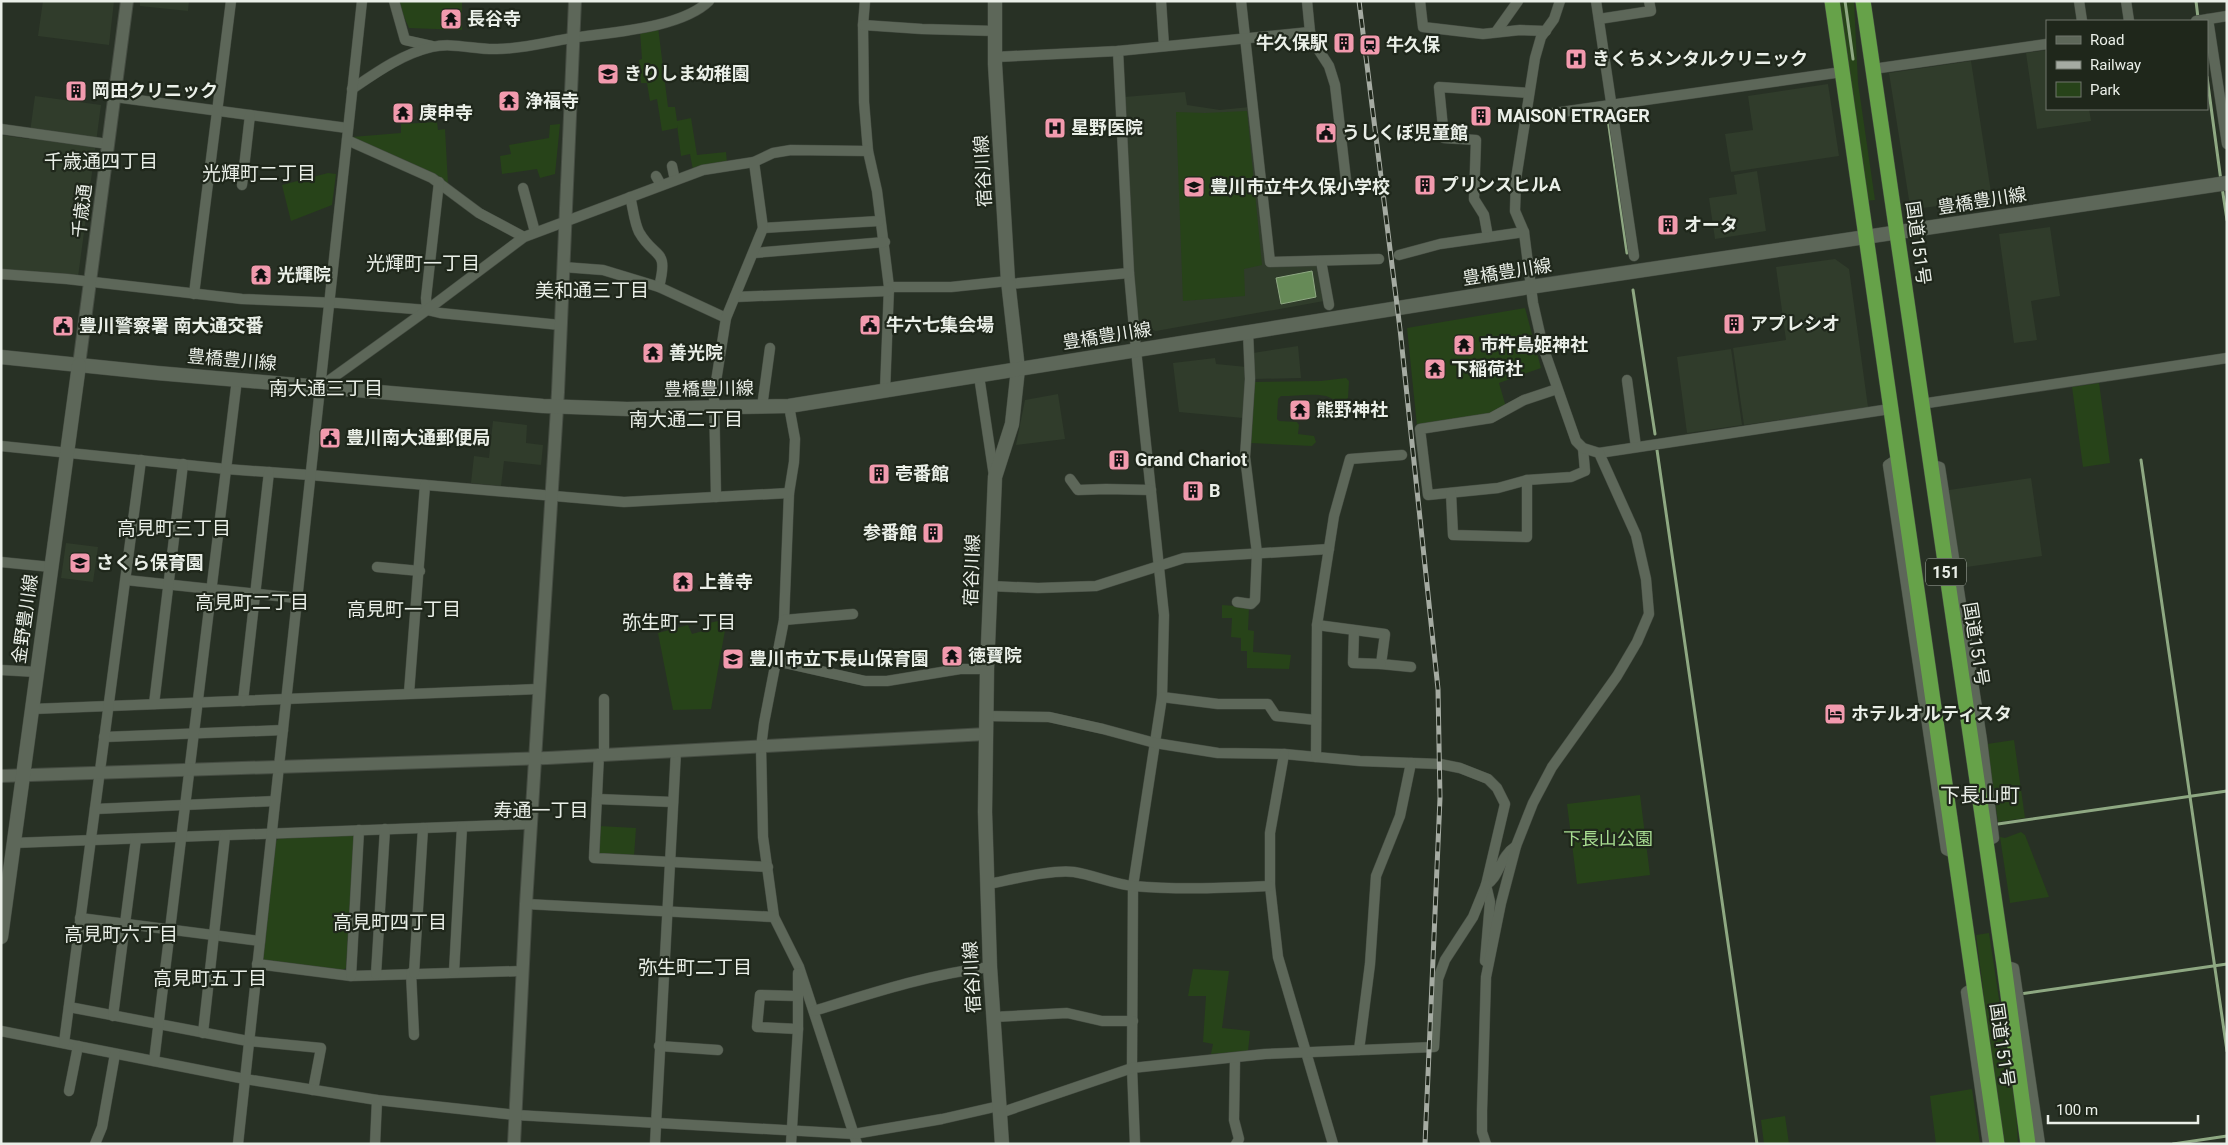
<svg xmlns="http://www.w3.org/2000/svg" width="2228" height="1145" font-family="Roboto,'Noto Sans JP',sans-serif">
<rect width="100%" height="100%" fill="#283125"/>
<g fill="#303c2b">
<path d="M43 1H114L109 45 38 36Z"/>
<path d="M140 1H189L188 11 140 6Z"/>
<path d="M2047 50V109H2089L2091 121 2037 129 2026 53Z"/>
<path d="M1971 61 1992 199 1915 209 1910 206 1889 73Z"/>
<path d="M1828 84 1839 156 1731 172 1725 134 1753 130 1748 96Z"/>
<path d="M1185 92 1187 105 1220 110 1250 107 1266 266 1316 265 1324 301 1156 331 1150 329 1137 330 1124 97Z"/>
<path d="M35 96 101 105 78 277 1 270V135L29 139Z"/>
<path d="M1757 171 1766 231 1715 239 1709 198 1737 194 1734 175Z"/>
<path d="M2050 227 2060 296 2031 301 2037 340 2014 343 1999 234Z"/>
<path d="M1835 259 1849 269 1868 407 1744 425 1733 348 1786 340 1776 267Z"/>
<path d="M1298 346 1301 378 1254 379 1253 353Z"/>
<path d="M1731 349 1742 425 1687 433 1677 357Z"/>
<path d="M1215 358 1216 364 1247 367 1243 418 1179 412 1173 363Z"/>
<path d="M1058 394 1065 439 1016 445 1025 400Z"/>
<path d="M493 421 527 425 526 443 543 445 541 465 504 461 501 486 471 483 474 456 489 458Z"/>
<path d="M2031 478 2042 556 1960 568 1949 490Z"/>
<path d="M66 543 98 547 93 582 61 578Z"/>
</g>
<g fill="#274319">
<path d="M397 1H462V30L409 28Z"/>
<path d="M1839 1H1854L1858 83 1875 200 1865 201Z"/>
<path d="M658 27 668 107H675L677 121 691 118 697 155 726 152 727 163 693 170 690 154 681 156 677 125V128L662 131 657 99 650 101 647 83H641L639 60 642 59 640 31Z"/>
<path d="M1247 111 1262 265 1244 269 1245 296 1183 301 1176 112 1205 113Z"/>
<path d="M437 122 438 130 445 129 448 184 352 137 401 133V124Z"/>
<path d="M560 124 555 174 540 178 537 169 502 174 500 156 511 154 509 145 549 138 550 125Z"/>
<path d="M328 173 336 174 332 205 291 221 282 185Z"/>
<path d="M1525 308 1541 368 1499 383 1506 407 1490 414 1417 426 1407 328Z"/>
<path d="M1346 378 1349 381 1348 398C1340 404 1334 399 1326 396 1313 393 1295 396 1281 396L1278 399 1277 419 1279 421 1297 422 1299 425 1298 434 1314 436 1316 442 1312 446 1251 443 1254 382 1321 381Z"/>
<path d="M2099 383 2110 463 2083 467 2072 387Z"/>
<path d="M1222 605 1249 607 1248 630 1254 631 1253 652 1291 655 1289 669 1247 668V651H1241V638L1231 637 1232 618H1222Z"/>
<path d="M727 619 711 709 673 710 658 633 688 625 692 634 710 629 709 623Z"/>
<path d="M2014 740 2025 818 1998 822 1987 744Z"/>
<path d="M1640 795 1650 875 1577 884 1567 804Z"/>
<path d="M599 826 636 828 634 856 598 854Z"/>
<path d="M2021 832 2025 835 2049 897 2010 903 2000 837 2005 838Z"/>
<path d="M351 834 354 837 346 968 343 970 264 961 262 959 276 841 279 838Z"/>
<path d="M1989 933 2016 1111 2018 1144H2001L1985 1035 1983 988 1976 935Z"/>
<path d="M1193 969 1229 971 1222 1028 1250 1031 1248 1051 1211 1054 1213 1044 1203 1042 1206 996H1188Z"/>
<path d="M1972 1089 1980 1144H1936L1930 1096Z"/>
<path d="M1785 1116 1789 1144H1764L1761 1120Z"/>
</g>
<path fill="#668a57" stroke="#8ea882" d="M1312 271 1316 297 1281 304 1276 278Z"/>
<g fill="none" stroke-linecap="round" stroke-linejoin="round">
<g stroke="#8ea882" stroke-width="3">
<path d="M1845 1 1853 59"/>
<path d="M2196 1 2198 18"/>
<path d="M2207 77 2221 181"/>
<path d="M1607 112 1627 253"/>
<path d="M2222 187 2227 220"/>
<path d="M1633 290 1655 434"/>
<path d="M1657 450 1757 1144"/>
<path d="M2141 460 2227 1051"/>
<path d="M1998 824 2227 791"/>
<path d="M2020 994 2227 964"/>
<path d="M2173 1144 2227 1136"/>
</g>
<g stroke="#454c42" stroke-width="11">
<g id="minor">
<path d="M394 1 405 40 432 46"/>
<path d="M865 1 863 25 864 102 868 151 877 191 889 287 885 391"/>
<path d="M1161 1 1164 46"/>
<path d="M1241 1 1270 262 1379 259"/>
<path d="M1307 1 1310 32 1316 46 1329 66 1335 85 1346 180"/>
<path d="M1420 1 1423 27 1483 34 1520 30 1546 31"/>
<path d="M1596 1 1634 256"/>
<path d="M2079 1 2082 21"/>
<path d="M2126 1 2129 21"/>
<path d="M1599 19 1651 11 1649 1"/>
<path d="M2208 19 2227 144"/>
<path d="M2196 21 2227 16"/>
<path d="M863 25 922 29 996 31"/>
<path d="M1496 32 1518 1"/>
<path d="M1118 51 1129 273 1136 350 1164 615 1162 697 1133 886 1132 1068 1135 1144"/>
<path d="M995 57 1118 51 1310 32"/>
<path d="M1873 69 2047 44"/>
<path d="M352 89C377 72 402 54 432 47 452 42 476 50 497 49 522 49 547 42 572 38 610 32 680 29 709 1"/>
<path d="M115 97 347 128"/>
<path d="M1526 117 1842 72"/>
<path d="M1 129 108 144"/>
<path d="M347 140 432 178 479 213 524 237"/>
<path d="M672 166 675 180"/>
<path d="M656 176 661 185"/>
<path d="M242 185 250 115"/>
<path d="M523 188 535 232"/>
<path d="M630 197C633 207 634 222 639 232 655 260 669 247 659 287"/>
<path d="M763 228 879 221"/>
<path d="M1488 237 1484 215 1474 199 1476 140 1444 138 1439 87 1529 93"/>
<path d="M754 253 885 242"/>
<path d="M1399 255 1440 244 1524 232"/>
<path d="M1321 261 1329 305"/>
<path d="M563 267 603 270 659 287 726 318"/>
<path d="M1 274 67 279 242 299 338 303 427 310 440 313 560 325"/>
<path d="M1009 284 1129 273"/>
<path d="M889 287H951L1008 281"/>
<path d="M194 294 231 1"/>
<path d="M735 297 889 291"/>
<path d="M427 310 426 298 439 182"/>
<path d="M979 376 994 476"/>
<path d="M1627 380 1636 447"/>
<path d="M320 387 427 310 524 237 703 170 754 162 773 153 791 150 868 151"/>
<path d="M1557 389 1524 400 1491 418 1420 429 1428 495 1498 488 1527 480 1571 477 1585 471 1583 448"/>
<path d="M1921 404 2227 358"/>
<path d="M789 406 795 439 794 462 789 493 784 620 764 723 761 747 763 837 774 917 799 967 857 1144"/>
<path d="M762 407 770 348"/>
<path d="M1 446 226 469 310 475 624 502 789 493"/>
<path d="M1599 453 1890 409"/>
<path d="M1897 459 1888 465 1946 850 1955 854"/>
<path d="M1930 464 1940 467 1982 740 1994 838 1986 842"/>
<path d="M1070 479 1078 490 1106 489 1151 490"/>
<path d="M1451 493 1453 535 1527 537V480"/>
<path d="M716 497 714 394 726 318 763 228 754 162"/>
<path d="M1 562 51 567"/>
<path d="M377 567 420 571"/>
<path d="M126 580 296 598"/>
<path d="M990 586 1038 588 1096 586 1184 558 1329 549"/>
<path d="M1237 602 1251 604 1255 600 1257 553 1245 457 1250 379 1248 332"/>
<path d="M784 620 853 614"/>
<path d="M1317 625 1385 634 1381 664 1411 667"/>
<path d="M1354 631 1353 663 1381 664"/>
<path d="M776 661 865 681H887L960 669H987"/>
<path d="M1 670 37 672"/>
<path d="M409 693 425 485"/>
<path d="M1162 697 1218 704H1268L1276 716 1316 720"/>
<path d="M604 699V754"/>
<path d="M243 701 269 472"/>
<path d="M154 704 183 464"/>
<path d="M32 709 538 689"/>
<path d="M986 716 1049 717 1103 729 1155 743 1218 753 1284 754 1360 761 1440 764 1460 768 1488 779 1497 788 1505 804 1486 885C1500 877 1499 857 1516 846"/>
<path d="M104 737 283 730"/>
<path d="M599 754 594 858 768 867"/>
<path d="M1284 754 1270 833V886L1278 957 1333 1144"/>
<path d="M1316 757 1317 625 1334 516 1350 459 1402 455"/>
<path d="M597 799 673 802"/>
<path d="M95 809 275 801"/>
<path d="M13 843 531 824"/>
<path d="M988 884C1010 880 1053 869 1074 872 1094 875 1113 884 1133 886 1179 890 1224 888 1270 886"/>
<path d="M526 904 774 917"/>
<path d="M80 918 260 941"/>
<path d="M1485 961 1490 902 1486 885"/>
<path d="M257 964 351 976 522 971"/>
<path d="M2004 965 2014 968 2040 1144"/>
<path d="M454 972 462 827"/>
<path d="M411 973 414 1035"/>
<path d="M414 973 423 828"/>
<path d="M376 974 385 829"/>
<path d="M351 976 359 830"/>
<path d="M1974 987 1966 992 1988 1144"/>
<path d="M797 996 760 995 757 1027 798 1029"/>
<path d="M69 1007 248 1041 321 1048 313 1090"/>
<path d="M814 1011C872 993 930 974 990 967"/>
<path d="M113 1016 136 839"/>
<path d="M993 1017 1067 1013 1102 1021H1133"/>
<path d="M1 1031 245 1079 377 1100 516 1115 854 1134 942 1119 999 1106"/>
<path d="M203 1033 225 836"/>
<path d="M64 1043 141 460"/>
<path d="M659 1046 718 1050"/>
<path d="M1359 1050 1370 964 1376 876 1400 816 1411 763"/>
<path d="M1235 1058 1234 1120 1239 1139 1236 1144"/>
<path d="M154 1061 237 379"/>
<path d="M69 1091 78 1046"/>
<path d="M1000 1113 1132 1068 1265 1054 1434 1047 1438 979 1445 960 1473 917 1486 885"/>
<path d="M95 1144 102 1127 115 1054"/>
<path d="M238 1144 362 1"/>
<path d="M375 1144 377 1100"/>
<path d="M655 1144 676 751"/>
<path d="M791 1144 798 1029V973"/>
<path d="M1486 1144 1482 1132V1111L1486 977 1501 903 1516 846 1533 803 1552 767 1617 676 1637 642 1649 614 1646 579 1636 535 1599 453 1583 448 1576 441 1543 347 1533 303 1524 232 1515 211 1516 179 1535 58 1541 37 1554 19 1560 1"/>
</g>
</g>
<g stroke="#454c42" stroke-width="14">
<g id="tertiary">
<path d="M79 365 127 1"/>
<path d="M1 776 548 758 986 734"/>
<path d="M514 1144 526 904 558 392 575 1"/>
</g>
</g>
<g stroke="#454c42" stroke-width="15">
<g id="secondary">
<path d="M995 1V64L1008 281 1018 369 1012 424 995 477 987 669 985 812 990 967 1002 1144"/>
<path d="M1 357 157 373 543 406 627 409 789 406 1517 289 2227 183"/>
<path d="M1 937 79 365"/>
</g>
</g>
<g stroke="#454c42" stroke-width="16">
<g id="trunk">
<path d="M1832 1 1997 1144"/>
<path d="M1863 1 2004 965 2028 1144"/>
</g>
</g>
<use href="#minor" stroke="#5d6759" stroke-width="10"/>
<use href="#tertiary" stroke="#5d6759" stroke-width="12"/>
<use href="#secondary" stroke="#5d6759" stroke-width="14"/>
<use href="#trunk" stroke="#66a249" stroke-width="15"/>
<g stroke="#a5aba2" stroke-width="5">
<path id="rail" d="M1359 1 1400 329 1438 689 1440 798 1425 1144"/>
</g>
<use href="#rail" stroke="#1f271b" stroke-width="3" stroke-dasharray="9" stroke-linecap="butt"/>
</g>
<defs>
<g id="temple-square" transform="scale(1.125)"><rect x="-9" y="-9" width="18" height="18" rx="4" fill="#f29aae" stroke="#1f271b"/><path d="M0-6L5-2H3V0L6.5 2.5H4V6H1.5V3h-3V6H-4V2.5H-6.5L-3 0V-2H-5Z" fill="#111"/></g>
<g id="building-square" transform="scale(1.125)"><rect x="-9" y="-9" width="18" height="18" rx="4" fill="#f29aae" stroke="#1f271b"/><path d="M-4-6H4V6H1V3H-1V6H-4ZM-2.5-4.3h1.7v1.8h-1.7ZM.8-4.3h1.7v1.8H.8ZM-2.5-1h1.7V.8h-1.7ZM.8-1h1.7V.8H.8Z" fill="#111"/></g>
<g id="station-square" transform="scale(1.125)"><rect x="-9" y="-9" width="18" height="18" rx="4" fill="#f29aae" stroke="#1f271b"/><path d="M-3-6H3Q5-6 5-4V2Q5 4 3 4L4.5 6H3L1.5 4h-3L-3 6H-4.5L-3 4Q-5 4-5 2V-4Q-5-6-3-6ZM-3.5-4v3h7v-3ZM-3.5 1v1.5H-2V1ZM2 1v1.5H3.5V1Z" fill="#111"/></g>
<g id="hospital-square" transform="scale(1.125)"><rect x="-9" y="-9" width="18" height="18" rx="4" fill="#f29aae" stroke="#1f271b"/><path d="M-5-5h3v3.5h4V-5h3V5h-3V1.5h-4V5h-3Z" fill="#111"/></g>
<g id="school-square" transform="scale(1.125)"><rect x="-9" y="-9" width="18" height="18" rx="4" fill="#f29aae" stroke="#1f271b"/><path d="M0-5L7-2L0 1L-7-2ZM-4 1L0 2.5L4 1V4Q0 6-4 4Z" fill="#111"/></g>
<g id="civic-square" transform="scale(1.125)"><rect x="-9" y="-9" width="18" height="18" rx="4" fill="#f29aae" stroke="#1f271b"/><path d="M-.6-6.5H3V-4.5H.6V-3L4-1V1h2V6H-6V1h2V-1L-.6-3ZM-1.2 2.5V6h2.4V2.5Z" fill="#111"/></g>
<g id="hotel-square" transform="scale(1.125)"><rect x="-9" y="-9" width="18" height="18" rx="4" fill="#f29aae" stroke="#1f271b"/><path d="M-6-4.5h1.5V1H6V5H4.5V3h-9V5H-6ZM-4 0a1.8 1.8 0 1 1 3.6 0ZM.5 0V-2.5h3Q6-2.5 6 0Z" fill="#111"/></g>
</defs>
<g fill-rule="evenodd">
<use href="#temple-square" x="451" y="19"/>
<use href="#building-square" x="1344" y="43"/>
<use href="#station-square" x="1370" y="45"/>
<use href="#hospital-square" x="1576" y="59"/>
<use href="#school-square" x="608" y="74"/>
<use href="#building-square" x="76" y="91"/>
<use href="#temple-square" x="509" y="101"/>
<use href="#temple-square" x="403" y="113"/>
<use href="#building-square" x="1481" y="116"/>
<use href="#hospital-square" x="1055" y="128"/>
<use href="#civic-square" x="1326" y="133"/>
<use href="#building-square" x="1425" y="185"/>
<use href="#school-square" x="1194" y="187"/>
<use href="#building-square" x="1668" y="225"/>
<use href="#temple-square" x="261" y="275"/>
<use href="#building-square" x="1734" y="324"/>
<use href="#civic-square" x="870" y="325"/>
<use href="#civic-square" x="63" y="326"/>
<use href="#temple-square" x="1464" y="345"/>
<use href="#temple-square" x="653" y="353"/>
<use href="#temple-square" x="1435" y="369"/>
<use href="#temple-square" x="1300" y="410"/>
<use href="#civic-square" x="330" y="438"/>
<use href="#building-square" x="1119" y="460"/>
<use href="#building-square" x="879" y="474"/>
<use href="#building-square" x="1193" y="491"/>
<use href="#building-square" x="933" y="533"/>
<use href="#school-square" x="80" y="563"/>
<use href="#temple-square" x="683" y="582"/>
<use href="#temple-square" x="952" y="656"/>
<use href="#school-square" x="733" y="659"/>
<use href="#hotel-square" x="1835" y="714"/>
</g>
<g text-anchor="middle" stroke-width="4.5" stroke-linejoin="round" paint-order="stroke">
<rect fill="#1f271b" stroke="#adb3aa" stroke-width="1" x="1926" y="558.5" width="40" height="27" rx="4"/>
<g font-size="16" font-weight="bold" fill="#eaefe8">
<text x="1946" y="578">151</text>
</g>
<g font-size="18" font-weight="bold" fill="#eaefe8" stroke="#1f271b" text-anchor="start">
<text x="467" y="25">長谷寺</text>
<text x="1328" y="49" text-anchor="end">牛久保駅</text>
<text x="1386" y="51">牛久保</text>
<text x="1592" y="65">きくちメンタルクリニック</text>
<text x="624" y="80">きりしま幼稚園</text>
<text x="92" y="97">岡田クリニック</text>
<text x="525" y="107">浄福寺</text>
<text x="419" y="119">庚申寺</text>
<text x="1497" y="122">MAISON ETRAGER</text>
<text x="1071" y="134">星野医院</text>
<text x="1342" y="139">うしくぼ児童館</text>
<text x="1441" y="191">プリンスヒルA</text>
<text x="1210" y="193">豊川市立牛久保小学校</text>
<text x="1684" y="231">オータ</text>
<text x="277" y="281">光輝院</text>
<text x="1750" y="330">アプレシオ</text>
<text x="886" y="331">牛六七集会場</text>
<text x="79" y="332">豊川警察署 南大通交番</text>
<text x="1480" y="351">市杵島姫神社</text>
<text x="669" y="359">善光院</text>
<text x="1451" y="375">下稲荷社</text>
<text x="1316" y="416">熊野神社</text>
<text x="346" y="444">豊川南大通郵便局</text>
<text x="1135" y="466">Grand Chariot</text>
<text x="895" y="480">壱番館</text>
<text x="1209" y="497">B</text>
<text x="917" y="539" text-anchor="end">参番館</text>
<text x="96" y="569">さくら保育園</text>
<text x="699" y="588">上善寺</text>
<text x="968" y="662">徳寶院</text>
<text x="749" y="665">豊川市立下長山保育園</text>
<text x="1851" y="720">ホテルオルティスタ</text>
</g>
<g font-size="18" fill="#eaefe8" stroke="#1f271b">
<text transform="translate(983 171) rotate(-93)" y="6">宿谷川線</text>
<text transform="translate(1982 201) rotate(-9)" y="6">豊橋豊川線</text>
<text transform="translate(82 211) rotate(-83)" y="6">千歳通</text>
<text transform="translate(1918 243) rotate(82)" y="6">国道151号</text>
<text transform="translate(1507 272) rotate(-9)" y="6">豊橋豊川線</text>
<text transform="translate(1107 336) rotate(-9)" y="6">豊橋豊川線</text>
<text transform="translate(232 360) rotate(5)" y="6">豊橋豊川線</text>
<text transform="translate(709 389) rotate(-1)" y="6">豊橋豊川線</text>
<text transform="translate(972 570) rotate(-88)" y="6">宿谷川線</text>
<text transform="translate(25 619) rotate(-82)" y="6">金野豊川線</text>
<text transform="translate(1976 644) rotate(81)" y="6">国道151号</text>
<text transform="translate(972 977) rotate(-93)" y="6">宿谷川線</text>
<text transform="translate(2002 1045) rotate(82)" y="6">国道151号</text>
</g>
<g font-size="18" fill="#a7dc90" stroke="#1f271b">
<text x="1608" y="845">下長山公園</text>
</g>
<g font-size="19" fill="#eaefe8" stroke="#1f271b">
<text x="101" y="168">千歳通四丁目</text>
<text x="259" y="180">光輝町二丁目</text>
<text x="423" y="270">光輝町一丁目</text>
<text x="592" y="297">美和通三丁目</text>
<text x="326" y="395">南大通三丁目</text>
<text x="686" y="426">南大通二丁目</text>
<text x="174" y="535">高見町三丁目</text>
<text x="252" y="609">高見町二丁目</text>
<text x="404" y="616">高見町一丁目</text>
<text x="679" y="629">弥生町一丁目</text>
<text x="541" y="817">寿通一丁目</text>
<text x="390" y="929">高見町四丁目</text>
<text x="121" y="941">高見町六丁目</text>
<text x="695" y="974">弥生町二丁目</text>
<text x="210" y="985">高見町五丁目</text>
</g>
<g font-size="20" fill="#eaefe8" stroke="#1f271b">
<text x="1980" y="802">下長山町</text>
</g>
</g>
<rect width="2228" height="1145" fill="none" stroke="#eaefe8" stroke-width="5"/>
<rect x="2046" y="20" width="162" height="90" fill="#1f271b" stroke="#70776d"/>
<rect x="2056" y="36" width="25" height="8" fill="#5d6759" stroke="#70776d"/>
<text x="2090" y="45" font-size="15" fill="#eaefe8">Road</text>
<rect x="2056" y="61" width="25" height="8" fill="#a5aba2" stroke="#70776d"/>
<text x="2090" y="70" font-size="15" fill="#eaefe8">Railway</text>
<rect x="2056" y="82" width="25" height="15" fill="#274319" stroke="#70776d"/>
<text x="2090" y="95" font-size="15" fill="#eaefe8">Park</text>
<path d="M2048 1115v8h150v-8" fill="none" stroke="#eaefe8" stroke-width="2.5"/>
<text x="2056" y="1115" font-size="15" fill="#eaefe8" stroke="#1f271b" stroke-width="4" paint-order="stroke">100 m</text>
</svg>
